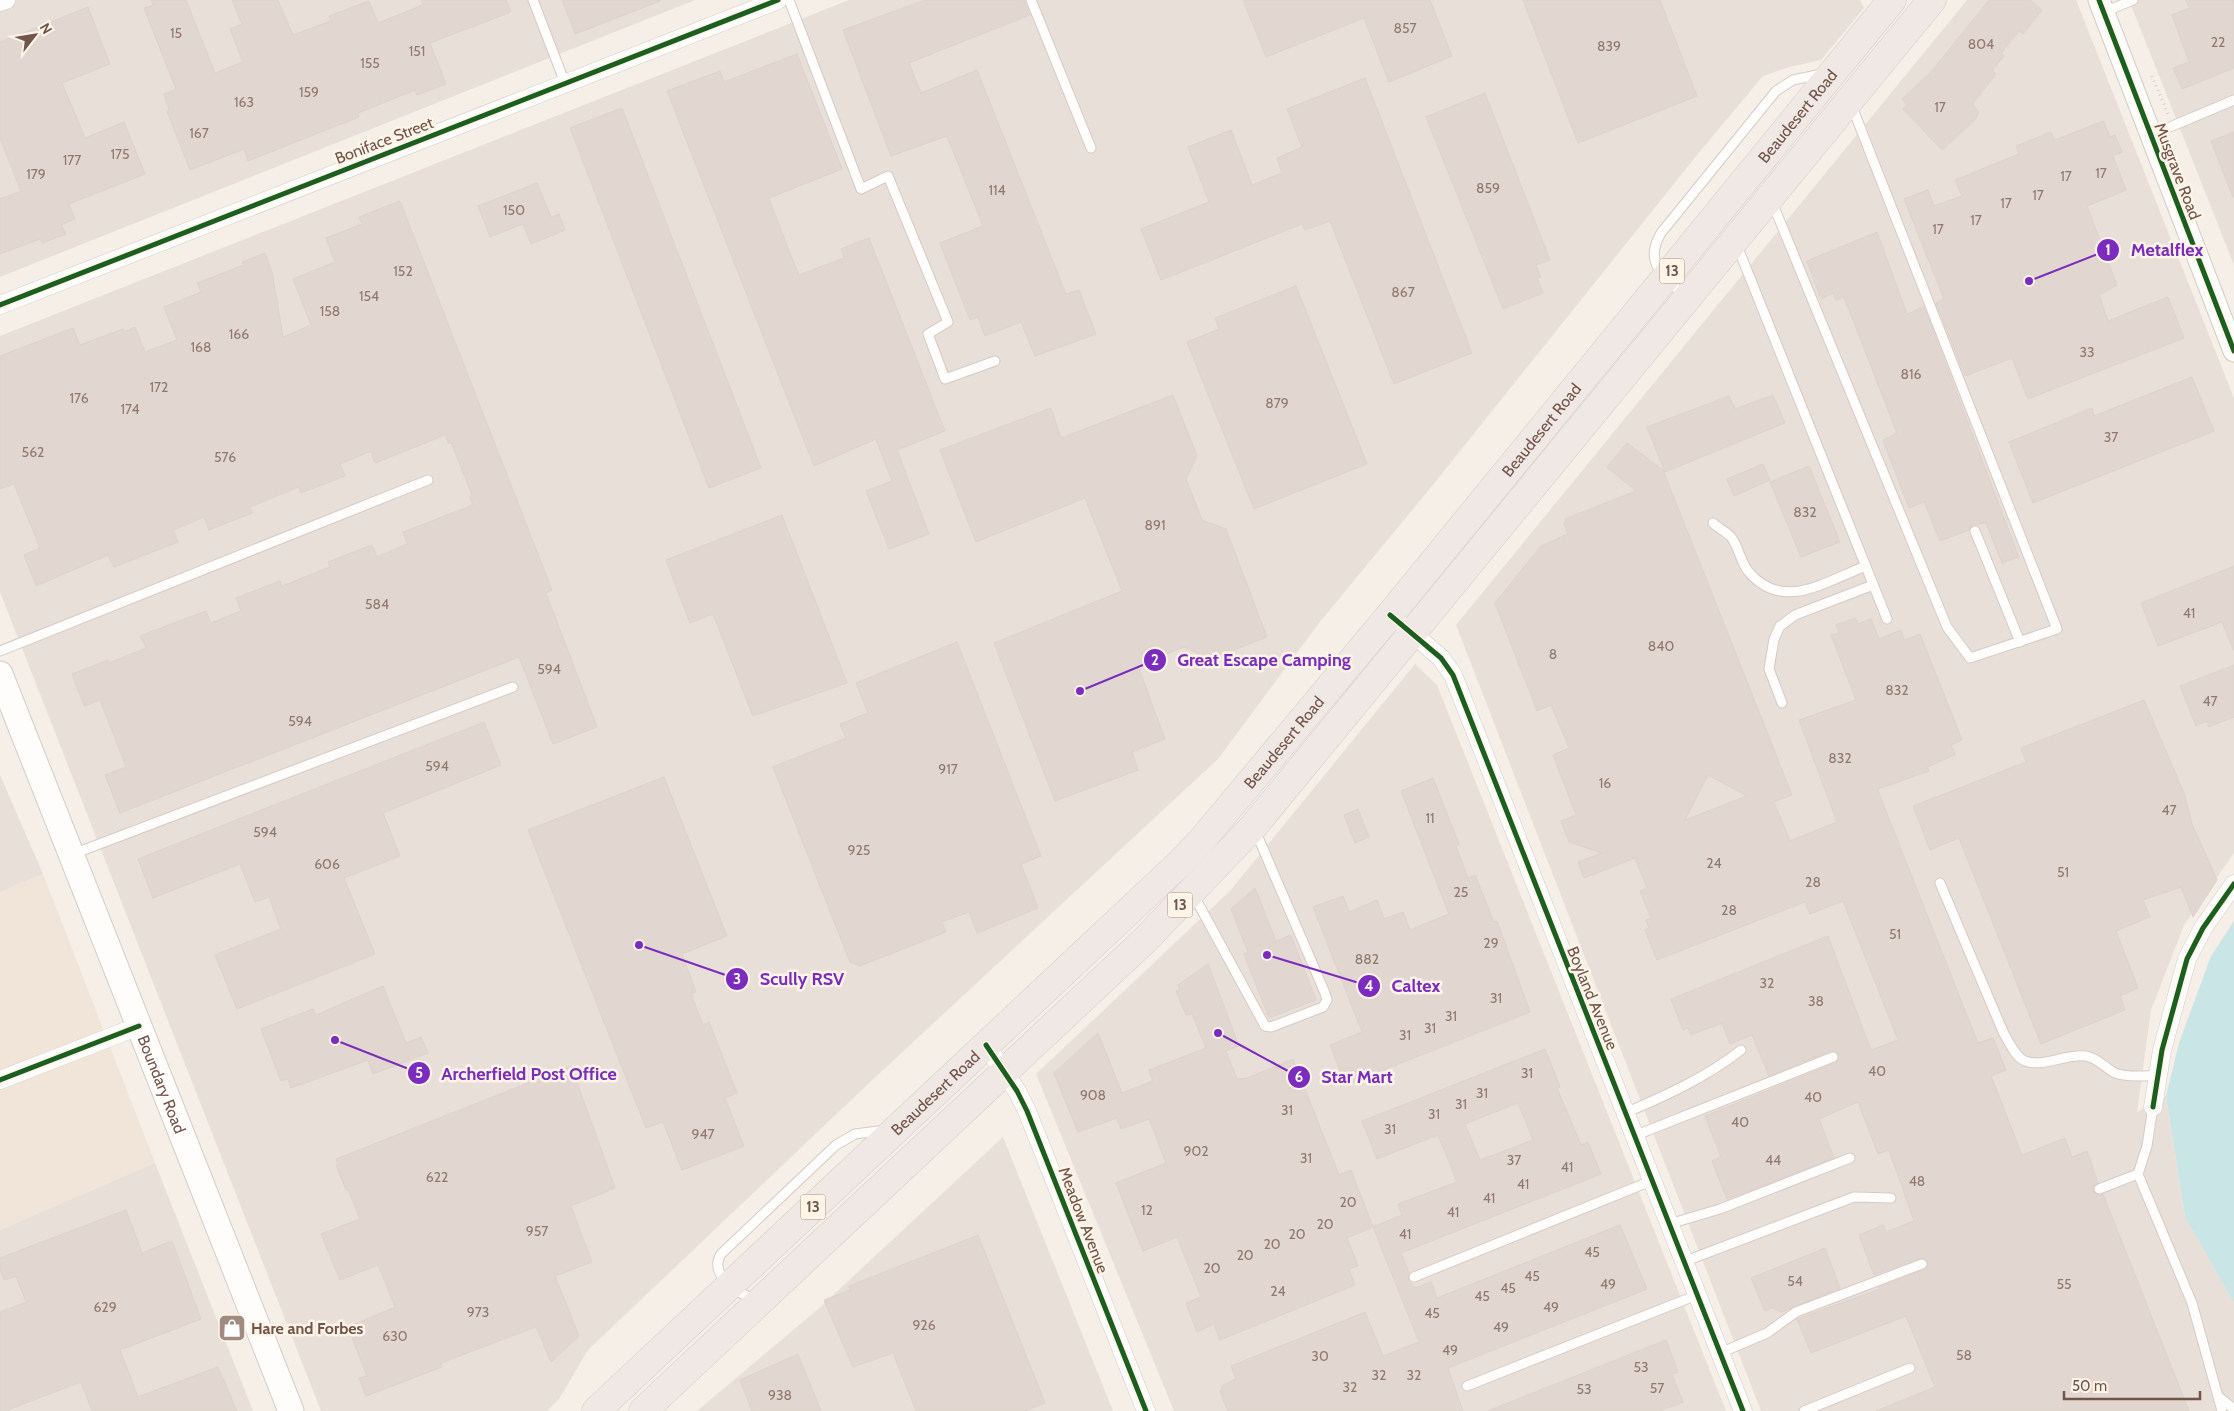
<svg xmlns="http://www.w3.org/2000/svg" width="2234" height="1411" font-family="Cabin,sans-serif">
<rect width="100%" height="100%" fill="#f5efe8"/>
<path fill="#f1e4d8" d="M43 874 155 1163 0 1230V892Z"/>
<g fill="#e8dfd9">
<path d="M0 0H695L0 277Z"/>
<path d="M849 0H1860L1864 8 1821 60 1789 67 1763 76 1697 155 1432 486 1319 623 1218 759 867 1085 588 1350 559 1399 547 1411H321L0 592V336Z"/>
<path d="M1967 0H2076L2234 398V853L2184 925 2151 1010 2137 1112 2166 1096 2185 1217 2234 1303V1411H1761L1456 625Z"/>
<path d="M2129 0H2234V265L2133 10Z"/>
<path d="M1415 664 1437 685 1726 1411H1174L1036 1074 1230 891Z"/>
<path d="M0 775 43 874 0 892Z"/>
<path d="M1003 1137 1113 1411H697L817 1310Z"/>
<path d="M155 1163 253 1411H0V1230Z"/>
</g>
<path fill="#cae5e5" d="M2234 921V1303L2185 1217 2166 1096 2179 1043 2211 956Z"/>
<g fill="#e2d7d0" stroke="#ded2cb" fill-rule="evenodd">
<path d="M151 0H186L215 73 243 62 230 29 242 24 232 0H278L293 35 331 21 329 16 369 1 378 23 423 5 421 0H506L511 12 430 43 446 84 417 95 415 90 358 113 359 117 248 161 244 149 190 170 167 111 169 110 164 94 176 89 144 8 153 5Z"/>
<path d="M562 0H660V1L575 34Z"/>
<path d="M925 0H1024L1030 15 909 63 921 93 977 70 1066 294 1079 290 1096 334 1035 356 1021 322 985 336 978 317 970 320 940 243 983 226 947 136 891 156 843 30Z"/>
<path d="M1243 0H1430L1452 56 1389 82 1364 18 1266 57Z"/>
<path d="M1523 0H1660L1697 96 1578 143Z"/>
<path d="M1989 0H2030L2042 10 2023 34 2019 31 2001 53 2004 56 1992 71 1996 74 1972 104 1979 112 1975 120 1942 150 1903 109 1907 105 1902 99 1931 72Z"/>
<path d="M2186 0H2234V68L2182 89 2173 68 2189 62 2172 15 2189 8Z"/>
<path d="M88 7 110 64 62 83 85 138 124 122 145 174 69 204 75 219 61 225 66 234 42 243 40 239 0 254V199L21 191 0 138V42Z"/>
<path d="M797 54 842 169 769 198 791 256 799 275 844 258 841 249 869 238 945 431 897 450 929 534 889 549 866 491 892 481 876 439 814 466 667 91 720 71 724 82Z"/>
<path d="M1365 78 1472 353 1394 384 1330 221 1305 230 1302 224 1161 280 1141 229 1209 202 1188 147 1231 130 1252 185 1282 173 1277 158 1302 147 1287 109Z"/>
<path d="M1485 93 1550 260 1536 265 1541 277 1537 278 1543 293 1503 309 1426 117Z"/>
<path d="M622 108 761 468 709 488 570 128Z"/>
<path d="M2103 121 2110 137 2115 135 2122 152 2113 156 2126 190 2087 206 2117 285 2099 295 2108 321 2168 297 2184 338 2028 399 2012 358 1965 376 1936 303 1944 299 1904 199 1928 190 1934 206 1962 196 1955 180 2019 154 2016 146 2051 132 2055 140Z"/>
<path d="M2234 132V197H2233L2211 141Z"/>
<path d="M537 183 551 217 559 214 565 230 531 244 523 224 490 237 478 206Z"/>
<path d="M400 201 552 590 546 593 597 727 553 744 519 657 120 813 105 775 126 767 100 700 84 706 72 674 108 660 109 663 146 648 140 636 206 611 211 623 241 611 236 598 280 581 282 586 330 567 328 562 372 545 377 557 407 544 403 532 473 505 470 497 472 495 451 442 449 444 445 435 375 463 371 451 340 464 345 476 301 493 298 487 250 507 252 513 209 530 204 517 173 530 178 542 114 567 108 555 36 586 24 555 40 548 14 484 0 489V356L73 328 80 345 123 329 124 332 135 327 145 352 177 340 164 307 201 292 197 283 244 265 242 262 265 253 272 272 283 337 311 325 293 279 335 262 326 238 362 224 359 217Z"/>
<path d="M1877 232 1907 314 1924 307 2019 557 2002 563 1986 523 1972 525 1969 530 1940 541 1924 502 1909 508 1883 440 1897 433 1844 297 1836 300 1833 293 1821 299 1807 261Z"/>
<path d="M1296 286 1367 464 1254 509 1187 342 1219 329 1215 318Z"/>
<path d="M2192 377 2214 431 2033 503 2009 442 2092 408 2094 416Z"/>
<path d="M1173 395 1197 456 1186 479 1202 520 1226 529 1267 637 1211 659 1184 647 1138 666 1165 739 1132 752 1138 770 1055 801 994 643 1122 591 1085 498 976 542 940 450 1051 408 1061 438Z"/>
<path d="M1773 395 1785 423 1665 472 1647 427 1729 396 1735 409Z"/>
<path d="M1627 443 1663 470 1792 795 1774 802 1790 841 1837 822 1799 720 1856 700 1831 635 1839 633 1836 625 1855 618 1858 624 1871 619 1879 639 1901 630 1904 640 1920 634 1962 740 1951 745 1955 755 1927 767 1929 771 1878 789 1880 796 1978 1043 1993 1038 2006 1070 1991 1076 2022 1155 2065 1138 2072 1157 2087 1151 2098 1183 2094 1185 2093 1192 2098 1195 2103 1194 2189 1411H1876L1935 1387 1906 1316 1811 1353 1797 1319 1880 1289 1879 1287 1924 1270 1928 1265 1926 1260 1920 1258 1874 1275 1859 1235 1883 1225 1886 1232 1914 1221 1889 1150 1878 1154 1858 1102 1819 1119 1834 1158 1727 1199 1712 1161 1721 1157 1705 1116 1835 1063 1839 1055 1836 1052 1831 1051 1769 1076 1752 1035 1730 1044 1722 1023 1691 1035 1688 1028 1683 1030 1671 999 1828 936 1871 1050 1898 1040 1843 901 1810 914 1805 902 1657 960 1645 930 1649 928 1646 920 1651 918 1640 891 1647 888 1635 858 1584 878 1578 862 1602 853 1569 842 1561 821 1576 815 1553 755 1569 748 1551 705 1537 711 1495 603 1541 546 1568 534 1564 523 1566 522 1565 519 1636 491 1607 467ZM1708 775 1747 796 1685 820Z"/>
<path d="M1763 464 1770 480 1734 496 1727 479Z"/>
<path d="M1809 466 1840 542 1801 557 1770 482Z"/>
<path d="M782 515 847 683 753 716 713 614 690 623 666 560Z"/>
<path d="M2234 566V651L2222 622 2158 646 2141 603Z"/>
<path d="M957 642 1041 856 1021 864 1038 908 977 933 969 912 942 922 946 932 860 966 850 962 773 767 846 738 840 724 868 713 856 683Z"/>
<path d="M2234 665V717L2209 727 2207 721 2196 726 2180 686Z"/>
<path d="M2144 700 2184 793 2192 824 2217 880 2193 917 2181 887 2143 900 2150 917 2116 931 2138 988 2120 996 2125 1010 2041 1044 1959 838 1930 850 1913 806 2026 762 2021 748Z"/>
<path d="M484 722 501 765 383 813 400 856 344 878 375 954 237 1009 215 955 281 929 269 897 255 902 240 864 153 898 138 859Z"/>
<path d="M664 777 727 936 682 954 696 992 691 994 703 1025 709 1022 737 1093 725 1098 744 1146 682 1170 663 1122 646 1128 528 830Z"/>
<path d="M1433 778 1459 844 1456 846 1468 878 1475 875 1494 922 1497 921 1530 1012 1346 1085 1330 1045 1362 1032 1313 907 1343 896 1349 912 1377 900 1384 919 1403 912 1410 930 1449 914 1401 791Z"/>
<path d="M1358 809 1369 837 1355 843 1344 815Z"/>
<path d="M1255 888 1276 941 1291 935 1316 1000 1269 1018 1244 954 1248 952 1231 909Z"/>
<path d="M1208 964 1239 1046 1226 1051 1237 1079 1247 1078 1293 1059 1339 1175 1351 1170 1373 1227 1347 1238 1358 1266 1349 1269 1355 1285 1220 1340 1214 1324 1197 1332 1186 1303 1201 1297 1177 1237 1143 1251 1116 1183 1166 1163 1149 1119 1121 1129 1117 1118 1078 1132 1054 1073 1098 1033 1122 1093 1153 1081 1149 1070 1206 1048 1192 1014 1186 1015 1176 991 1180 990 1178 985Z"/>
<path d="M383 986 406 1043 421 1037 428 1053 373 1074 368 1060 291 1088 288 1079 281 1081 261 1029 313 1009 316 1015Z"/>
<path d="M1545 1049 1560 1087 1557 1088 1581 1145 1588 1142 1601 1174 1401 1253 1409 1273 1408 1280 1415 1288 1431 1282 1437 1298 1620 1225 1647 1289 1448 1368 1463 1411H1228L1220 1392 1223 1385 1236 1379 1231 1366 1365 1312 1383 1356 1419 1342 1373 1227 1402 1215 1398 1204 1457 1182 1438 1135 1377 1159 1362 1121ZM1518 1103 1533 1140 1480 1160 1465 1124Z"/>
<path d="M571 1066 615 1188 571 1206 592 1262 555 1276 579 1336 551 1362 536 1327 441 1363 442 1367 366 1396 359 1378 367 1376 348 1327 395 1307 378 1265 340 1280 321 1234 360 1219 348 1190H346L336 1165 338 1164 336 1159Z"/>
<path d="M126 1210 142 1253 172 1241 201 1319 120 1350 138 1397 218 1367 237 1411H92L81 1382 5 1411H0V1312L26 1302 16 1276 4 1280 0 1270V1258Z"/>
<path d="M978 1235 1045 1403 1025 1411H916L893 1353 853 1367 824 1300 850 1290 849 1286Z"/>
<path d="M1825 1248 1840 1288 1782 1312 1772 1308 1765 1311 1751 1278Z"/>
<path d="M1666 1340 1678 1372 1672 1374 1683 1402 1660 1411H1488Z"/>
<path d="M798 1354 821 1411H752L740 1380Z"/>
</g>
<g fill="none" stroke-linecap="round" stroke-linejoin="round">
<g stroke="#d4cbc5" stroke-width="11">
<g id="service">
<path d="M533 0 565 83"/>
<path d="M789 0 861 189 888 176 948 322 928 334 945 379 995 361"/>
<path d="M1031 0 1091 148"/>
<path d="M2104 12 2133 0"/>
<path d="M2151 135 2234 100"/>
<path d="M1772 202 1947 627 1970 658 2057 629 1851 104"/>
<path d="M1736 243 1887 619"/>
<path d="M1685 296C1664 277 1643 263 1661 233L1776 91 1793 80 1822 74"/>
<path d="M1713 523C1718 528 1727 532 1731 537 1739 547 1740 561 1748 571 1782 613 1826 581 1866 566"/>
<path d="M1975 531 2020 642"/>
<path d="M0 651 428 480"/>
<path d="M1782 703 1769 669 1774 639 1780 626 1795 615 1873 585"/>
<path d="M73 854 513 687"/>
<path d="M1940 883 2004 1034C2010 1043 2015 1057 2025 1061 2044 1068 2066 1053 2086 1056 2098 1058 2105 1068 2115 1073 2126 1078 2146 1075 2157 1076"/>
<path d="M1193 894 1265 1026 1271 1027 1323 1007 1327 1000 1325 993 1255 830"/>
<path d="M1625 1113C1665 1096 1707 1077 1741 1050"/>
<path d="M1634 1136 1833 1057"/>
<path d="M2138 1174 2192 1303 2222 1411"/>
<path d="M2099 1189 2138 1174 2147 1146 2153 1107"/>
<path d="M1669 1224 1720 1209 1850 1158"/>
<path d="M1683 1262 1854 1197 1891 1198"/>
<path d="M1414 1277 1651 1181"/>
<path d="M755 1299C738 1294 708 1275 721 1254L836 1145 855 1134 886 1130"/>
<path d="M1720 1353 1767 1333 1796 1312 1922 1264"/>
<path d="M1467 1386 1697 1295"/>
<path d="M2219 1397 2234 1409"/>
<path d="M1804 1411 1910 1368"/>
</g>
</g>
<g stroke="#d4cbc5" stroke-width="19">
<g id="minor">
<path d="M0 2 6 0"/>
<path d="M0 305 778 0"/>
<path d="M1405 627 1441 658 1453 675 1743 1411"/>
<path d="M986 1045 1017 1091 1027 1111 1146 1411"/>
<path d="M0 1080 139 1026"/>
<path d="M2153 1107 2162 1050 2187 959 2203 928 2234 884"/>
</g>
</g>
<g stroke="#d4cbc5" stroke-width="23">
<path id="tertiary" d="M2099 0 2234 351"/>
</g>
<g stroke="#d4cbc5" stroke-width="27">
<g id="secondary">
<path id="s1" d="M0 674 291 1411"/>
</g>
</g>
<g stroke="#d4cac5" stroke-width="29">
<g id="trunk">
<path id="s2" d="M596 1411 1179 864 1202 840 1390 615 1892 0"/>
<path d="M643 1411 1146 939 1253 827 1932 0"/>
</g>
</g>
<path stroke="#d7cec9" stroke-width="3" stroke-dasharray="1 4" stroke-linecap="butt" d="M2152 76 2168 114"/>
<use href="#service" stroke="#fefdfc" stroke-width="9"/>
<use href="#minor" stroke="#fefdfc" stroke-width="18"/>
<use href="#tertiary" stroke="#fefdfc" stroke-width="21"/>
<use href="#secondary" stroke="#fefdfc" stroke-width="25"/>
<use href="#trunk" stroke="#f0e8e4" stroke-width="28"/>
<g stroke="#fef4e8" stroke-width="8">
<g id="cycleway">
<path d="M2099 0 2234 351"/>
<path d="M0 305 778 0"/>
<path d="M1390 615 1441 658 1453 675 1743 1411"/>
<path d="M986 1045 1017 1091 1027 1111 1146 1411"/>
<path d="M0 1080 139 1026"/>
<path d="M2153 1107 2162 1050 2187 959 2203 928 2234 884"/>
</g>
</g>
<use href="#cycleway" stroke="#1b5e20" stroke-width="5"/>
</g>
<defs>
<g id="shop-square" transform="scale(1.4375)"><rect x="-9" y="-9" width="18" height="18" rx="4" fill="#a08b81" stroke="#fef4e8"/><path d="M-5-2.5h2.3a2.7 3.5 0 0 1 5.4 0H5L5.5 6h-11ZM-1.5-2.5h3a1.5 2.3 0 0 0-3 0Z" fill="#fff"/></g>
</defs>
<g fill-rule="evenodd">
<use href="#shop-square" x="232" y="1328"/>
</g>
<g text-anchor="middle" stroke-width="5" stroke-linejoin="round" paint-order="stroke">
<g font-size="14" fill="#90786e">
<text x="1405" y="33">857</text>
<text x="176" y="38">15</text>
<text x="2218" y="47">22</text>
<text x="1981" y="49">804</text>
<text x="1609" y="51">839</text>
<text x="417" y="56">151</text>
<text x="370" y="68">155</text>
<text x="309" y="97">159</text>
<text x="244" y="107">163</text>
<text x="1940" y="112">17</text>
<text x="199" y="138">167</text>
<text x="120" y="159">175</text>
<text x="72" y="165">177</text>
<text x="2101" y="178">17</text>
<text x="36" y="179">179</text>
<text x="2066" y="181">17</text>
<text x="1488" y="193">859</text>
<text x="997" y="195">114</text>
<text x="2038" y="200">17</text>
<text x="2006" y="208">17</text>
<text x="514" y="215">150</text>
<text x="1976" y="225">17</text>
<text x="1938" y="234">17</text>
<text x="403" y="276">152</text>
<text x="1403" y="297">867</text>
<text x="369" y="301">154</text>
<text x="330" y="316">158</text>
<text x="239" y="339">166</text>
<text x="201" y="352">168</text>
<text x="2087" y="357">33</text>
<text x="1911" y="379">816</text>
<text x="159" y="392">172</text>
<text x="79" y="403">176</text>
<text x="1277" y="408">879</text>
<text x="130" y="414">174</text>
<text x="2111" y="442">37</text>
<text x="33" y="457">562</text>
<text x="225" y="462">576</text>
<text x="1805" y="517">832</text>
<text x="1155" y="530">891</text>
<text x="377" y="609">584</text>
<text x="2189" y="618">41</text>
<text x="1661" y="651">840</text>
<text x="1553" y="659">8</text>
<text x="549" y="674">594</text>
<text x="1897" y="695">832</text>
<text x="2210" y="706">47</text>
<text x="300" y="726">594</text>
<text x="1840" y="763">832</text>
<text x="437" y="771">594</text>
<text x="948" y="774">917</text>
<text x="1605" y="788">16</text>
<text x="2169" y="815">47</text>
<text x="1430" y="823">11</text>
<text x="265" y="837">594</text>
<text x="859" y="855">925</text>
<text x="1714" y="868">24</text>
<text x="327" y="869">606</text>
<text x="2063" y="877">51</text>
<text x="1813" y="887">28</text>
<text x="1461" y="897">25</text>
<text x="1729" y="915">28</text>
<text x="1895" y="939">51</text>
<text x="1491" y="948">29</text>
<text x="1367" y="964">882</text>
<text x="1767" y="988">32</text>
<text x="1496" y="1003">31</text>
<text x="1816" y="1006">38</text>
<text x="1451" y="1021">31</text>
<text x="1430" y="1033">31</text>
<text x="1405" y="1040">31</text>
<text x="1877" y="1076">40</text>
<text x="1527" y="1078">31</text>
<text x="1482" y="1098">31</text>
<text x="1093" y="1100">908</text>
<text x="1813" y="1102">40</text>
<text x="1461" y="1109">31</text>
<text x="1287" y="1115">31</text>
<text x="1434" y="1119">31</text>
<text x="1740" y="1127">40</text>
<text x="1390" y="1134">31</text>
<text x="703" y="1139">947</text>
<text x="1196" y="1156">902</text>
<text x="1306" y="1163">31</text>
<text x="1514" y="1165">37</text>
<text x="1773" y="1165">44</text>
<text x="1567" y="1172">41</text>
<text x="437" y="1182">622</text>
<text x="1917" y="1186">48</text>
<text x="1523" y="1189">41</text>
<text x="1489" y="1203">41</text>
<text x="1348" y="1207">20</text>
<text x="1147" y="1215">12</text>
<text x="1453" y="1217">41</text>
<text x="1325" y="1229">20</text>
<text x="537" y="1236">957</text>
<text x="1297" y="1239">20</text>
<text x="1405" y="1239">41</text>
<text x="1272" y="1249">20</text>
<text x="1592" y="1257">45</text>
<text x="1245" y="1260">20</text>
<text x="1212" y="1273">20</text>
<text x="1532" y="1281">45</text>
<text x="1795" y="1286">54</text>
<text x="1608" y="1289">49</text>
<text x="2064" y="1289">55</text>
<text x="1508" y="1293">45</text>
<text x="1278" y="1296">24</text>
<text x="1482" y="1301">45</text>
<text x="105" y="1312">629</text>
<text x="1551" y="1312">49</text>
<text x="478" y="1317">973</text>
<text x="1432" y="1318">45</text>
<text x="924" y="1330">926</text>
<text x="1501" y="1332">49</text>
<text x="395" y="1341">630</text>
<text x="1450" y="1355">49</text>
<text x="1964" y="1360">58</text>
<text x="1320" y="1361">30</text>
<text x="1641" y="1372">53</text>
<text x="1379" y="1380">32</text>
<text x="1414" y="1380">32</text>
<text x="1350" y="1392">32</text>
<text x="1657" y="1393">57</text>
<text x="1584" y="1394">53</text>
<text x="780" y="1400">938</text>
</g>
<g fill="#fef4e8" stroke="#9c8579" stroke-width="1">
<rect x="1659.5" y="258.5" width="25" height="25" rx="4"/>
<rect x="1167.5" y="892.5" width="25" height="25" rx="4"/>
<rect x="800.5" y="1194.5" width="25" height="25" rx="4"/>
</g>
<g font-size="15" font-weight="bold" fill="#72554a">
<text x="1672" y="276">13</text>
<text x="1180" y="910">13</text>
<text x="813" y="1212">13</text>
</g>
<g font-size="16" fill="#72554a" stroke="#fef4e8">
<text dy="6" stroke="none"><textPath href="#s2" startOffset="1770">Beaudesert Road</textPath></text>
<text transform="translate(384 140) rotate(-21)" y="6">Boniface Street</text>
<text transform="translate(2178 171) rotate(69)" y="6">Musgrave Road</text>
<text dy="6" stroke="none"><textPath href="#s2" startOffset="1365">Beaudesert Road</textPath></text>
<text dy="6" stroke="none"><textPath href="#s2" startOffset="960">Beaudesert Road</textPath></text>
<text transform="translate(1593 998) rotate(68)" y="6">Boyland Avenue</text>
<text dy="6" stroke="none"><textPath href="#s1" startOffset="441">Boundary Road</textPath></text>
<text dy="6" stroke="none"><textPath href="#s2" startOffset="465">Beaudesert Road</textPath></text>
<text transform="translate(1084 1220) rotate(69)" y="6">Meadow Avenue</text>
</g>
<g font-size="16" font-weight="bold" fill="#72554a" stroke="#fef4e8" text-anchor="start">
<text x="251" y="1334">Hare and Forbes</text>
</g>
</g>
<path fill="none" stroke="#7b2cbf" stroke-width="2" d="M2029 281L2108 250M1080 691L1155 660M639 945L737 979M1267 955L1369 986M335 1040L419 1073M1218 1033L1299 1077"/>
<g fill="#7b2cbf" stroke="#fef4e8" stroke-width="2">
<circle cx="2029" cy="281" r="5"/>
<circle cx="1080" cy="691" r="5"/>
<circle cx="639" cy="945" r="5"/>
<circle cx="1267" cy="955" r="5"/>
<circle cx="335" cy="1040" r="5"/>
<circle cx="1218" cy="1033" r="5"/>
<circle cx="2108" cy="250" r="12"/>
<circle cx="1155" cy="660" r="12"/>
<circle cx="737" cy="979" r="12"/>
<circle cx="1369" cy="986" r="12"/>
<circle cx="419" cy="1073" r="12"/>
<circle cx="1299" cy="1077" r="12"/>
</g>
<g font-size="15" text-anchor="middle" font-weight="bold" fill="#fff">
<text x="2108" y="255">1</text>
<text x="1155" y="665">2</text>
<text x="737" y="984">3</text>
<text x="1369" y="991">4</text>
<text x="419" y="1078">5</text>
<text x="1299" y="1082">6</text>
</g>
<g font-size="18" text-anchor="middle" font-weight="bold" fill="#7b2cbf" stroke="#fef4e8" stroke-width="5" stroke-linejoin="round" paint-order="stroke">
<text x="2167" y="256">Metalflex</text>
<text x="1264" y="666">Great Escape Camping</text>
<text x="802" y="985">Scully RSV</text>
<text x="1416" y="992">Caltex</text>
<text x="529" y="1080">Archerfield Post Office</text>
<text x="1357" y="1083">Star Mart</text>
</g>
<g transform="translate(35 35) rotate(59)" stroke="#fef4e8" stroke-width="4" paint-order="stroke">
<path d="M0-4L9 19L0 12L-9 19Z" fill="#72554a"/>
<text y="-8" font-size="14" font-weight="bold" text-anchor="middle" fill="#72554a">N</text>
</g>
<path d="M2064 1391v8h136v-8" fill="none" stroke="#72554a" stroke-width="2.5"/>
<text x="2072" y="1391" font-size="15" fill="#72554a" stroke="#fef4e8" stroke-width="4" paint-order="stroke">50 m</text>
</svg>
